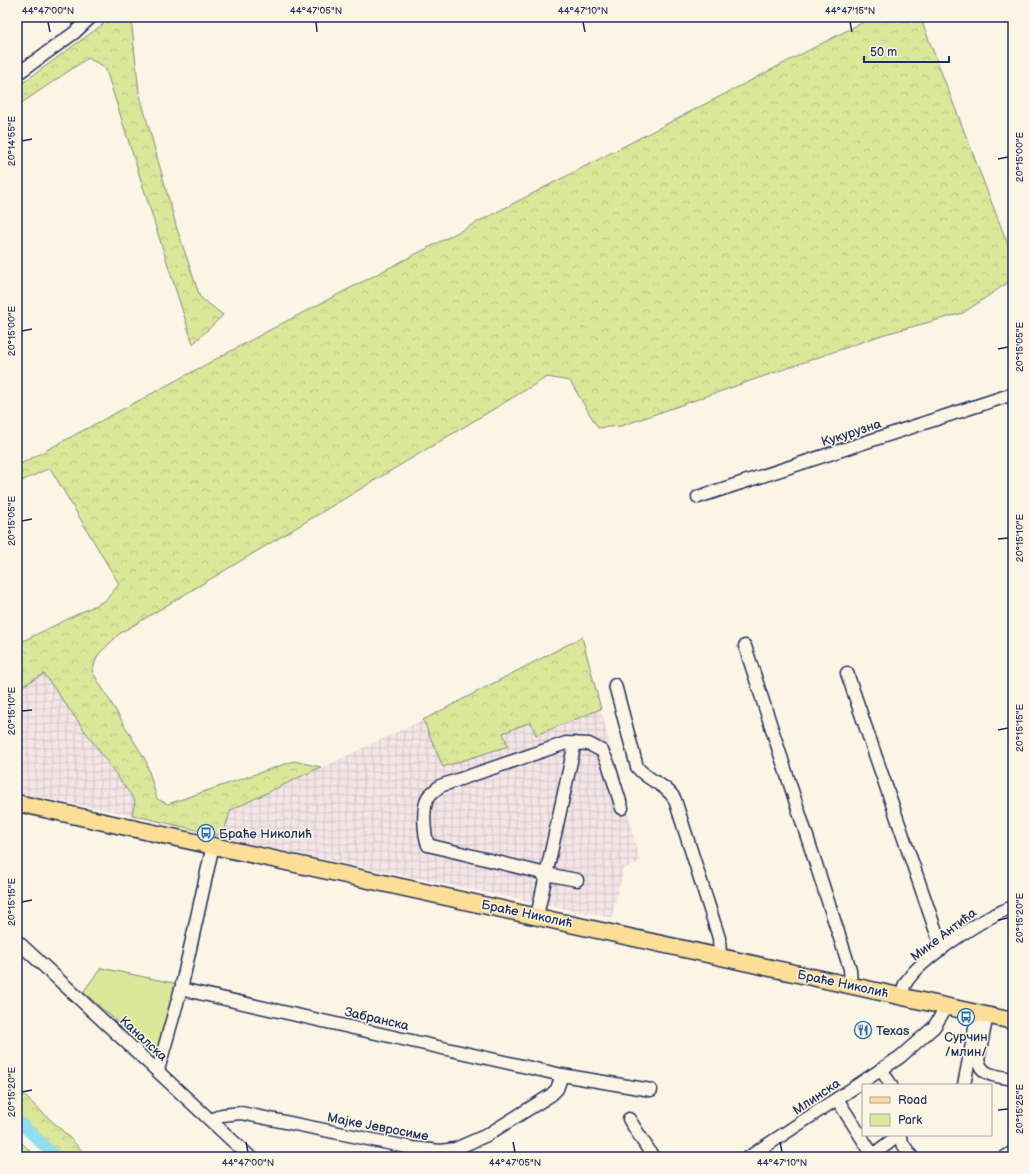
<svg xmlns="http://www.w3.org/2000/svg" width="1030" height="1174" font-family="'Balsamiq Sans',sans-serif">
<defs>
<pattern id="industrial-grid" width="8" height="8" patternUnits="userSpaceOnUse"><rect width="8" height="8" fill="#f5e5e6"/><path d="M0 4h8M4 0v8" fill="none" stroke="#d1c5c8"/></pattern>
<pattern id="forest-crowns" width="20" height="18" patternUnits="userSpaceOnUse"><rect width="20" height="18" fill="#dbe799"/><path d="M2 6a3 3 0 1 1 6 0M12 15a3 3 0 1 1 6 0" fill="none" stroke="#bbc686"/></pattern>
</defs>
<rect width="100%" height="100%" fill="#fcf5e5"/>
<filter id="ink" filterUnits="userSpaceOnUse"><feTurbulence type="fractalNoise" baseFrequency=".025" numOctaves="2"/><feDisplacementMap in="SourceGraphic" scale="8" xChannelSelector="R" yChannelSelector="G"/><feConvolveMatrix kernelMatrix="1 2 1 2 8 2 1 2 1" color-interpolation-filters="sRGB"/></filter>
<g filter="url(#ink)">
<g fill="url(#industrial-grid)">
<path d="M44 674 135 801 132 815 17 793V689Z"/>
<path d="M601 709 640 862 623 869 612 918 240 842 222 836 231 810 423 720 443 766 508 746 503 733 531 722 536 735Z"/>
</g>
<g fill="url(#forest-crowns)" stroke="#7b8b7c">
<path d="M108 17 131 18 139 92 177 229 200 297 223 315 193 344 105 67 88 58 17 106V87L102 25Z"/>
<path d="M873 17H920L1013 258V279L963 313 885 334 621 426 598 428 570 381 547 377 119 634 98 655 92 671 146 761 157 799 168 804 294 761 321 767 231 810 222 836 132 815 135 801 44 674 17 689V644L106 600 119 584 50 468 17 483V466L281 324Z"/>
<path d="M582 637 601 709 536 735 531 722 503 733 508 746 443 767 423 720Z"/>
<path d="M17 1089 66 1134 88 1157H62L17 1115Z"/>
<path d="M17 1138 36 1157H17Z"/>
</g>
<path fill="#dbe799" stroke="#7b8b7c" d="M101 968 178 984 158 1051H152L149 1049 83 992Z"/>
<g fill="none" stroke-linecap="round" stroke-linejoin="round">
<path stroke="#90deef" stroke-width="12" d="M17 1120 56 1157"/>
<g stroke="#1b2f5e" stroke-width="15">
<g id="minor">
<path d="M17 74 74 33 91 17"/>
<path d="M698 497 1013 394"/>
<path d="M745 646 850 969 851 984"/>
<path d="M847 673 942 949"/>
<path d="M615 685 637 767C647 781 667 784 675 800L719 938 720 956"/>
<path d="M577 880 546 874 428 845C424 833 422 809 428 797 431 793 437 789 440 786L566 743 589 744 602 751 608 763 622 808"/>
<path d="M537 916 575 743"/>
<path d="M17 941 250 1157"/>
<path d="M181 989 562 1075 651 1090"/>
<path d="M902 996C903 992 903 987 905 984 919 959 986 916 1013 907"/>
<path d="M987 1015 978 1060C982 1077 998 1076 1013 1079"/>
<path d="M881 1069 891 1085"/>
<path d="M158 1070 181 989 213 845"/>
<path d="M964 1085 978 1013"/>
<path d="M837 1099 874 1157"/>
<path d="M629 1119 653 1157"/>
<path d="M211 1120 222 1115 241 1113 412 1148 441 1151 455 1149 487 1135 551 1095 557 1089 562 1075"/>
<path d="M899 1135 902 1143 912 1157"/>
<path d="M749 1157 900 1057 934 1027 947 1006"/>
<path d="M870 1157 899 1135"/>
<path d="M1005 1157 1013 1152"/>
</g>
</g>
<g stroke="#1b2f5e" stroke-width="19">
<path id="major" d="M17 803 1013 1021"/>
</g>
<use href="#minor" stroke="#fcf5e5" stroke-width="12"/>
<use href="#major" stroke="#fdde96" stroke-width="16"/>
</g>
</g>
<path fill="none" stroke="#1b2f5e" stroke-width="1.5" d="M48 22 50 32M316 22 317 32M583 22 585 32M850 22 852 32M22 141 32 139M998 159 1008 157M22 331 32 329M998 349 1008 347M22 521 32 519M998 539 1008 538M22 711 32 710M998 730 1008 728M22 902 32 900M998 920 1008 918M22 1092 32 1090M998 1110 1008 1109M246 1142 248 1152M513 1142 515 1152M780 1142 782 1152"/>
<defs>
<g id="bus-ring" transform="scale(0.9)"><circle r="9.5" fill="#fcf5e5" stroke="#1f6fb2" stroke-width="1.5"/><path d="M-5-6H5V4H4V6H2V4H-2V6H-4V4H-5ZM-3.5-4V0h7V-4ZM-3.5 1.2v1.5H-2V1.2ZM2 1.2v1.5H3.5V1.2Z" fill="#1f6fb2"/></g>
<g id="restaurant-ring" transform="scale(0.9)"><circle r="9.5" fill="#fcf5e5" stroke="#1f6fb2" stroke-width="1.5"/><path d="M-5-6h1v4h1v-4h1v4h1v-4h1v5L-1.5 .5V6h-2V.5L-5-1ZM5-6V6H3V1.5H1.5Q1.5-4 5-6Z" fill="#1f6fb2"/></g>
</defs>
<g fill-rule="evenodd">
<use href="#bus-ring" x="206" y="833"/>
<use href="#bus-ring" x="966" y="1017"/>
<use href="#restaurant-ring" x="863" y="1030"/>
</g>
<g text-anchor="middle" stroke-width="3" stroke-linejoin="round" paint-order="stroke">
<g font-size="13" fill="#1b2f5e" stroke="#fcf5e5">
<text transform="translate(851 432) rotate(-18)" y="5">Кукурузна</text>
<text transform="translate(527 913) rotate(12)" y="5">Браће Николић</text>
<text transform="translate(943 934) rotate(-37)" y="5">Мике Антића</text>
<text transform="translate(843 983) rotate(12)" y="5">Браће Николић</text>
<text transform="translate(377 1018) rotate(13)" y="5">Забранска</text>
<text transform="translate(144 1038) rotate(43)" y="5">Каналска</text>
<text transform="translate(816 1096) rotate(-34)" y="5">Млинска</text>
<text transform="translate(378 1126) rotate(11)" y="5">Мајке Јевросиме</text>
</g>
<g font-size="13" fill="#1b2f5e" stroke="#fcf5e5" text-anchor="start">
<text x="219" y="838">Браће Николић</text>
<text x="876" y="1035">Texas</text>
<text x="966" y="1041" text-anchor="middle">Сурчин<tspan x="966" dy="15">/млин/</tspan></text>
</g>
</g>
<rect width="1030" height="1174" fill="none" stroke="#fcf5e5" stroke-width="44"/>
<rect x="862" y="1084" width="130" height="52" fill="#fcf5e5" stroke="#a2a6af"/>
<rect x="870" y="1097" width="20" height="6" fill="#fdde96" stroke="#a2a6af"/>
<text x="898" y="1104" font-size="12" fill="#1b2f5e">Road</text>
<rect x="870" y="1114" width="20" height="12" fill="#dbe799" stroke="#a2a6af"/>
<text x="898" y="1124" font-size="12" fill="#1b2f5e">Park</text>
<path d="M864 56v6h85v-6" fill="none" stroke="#1b2f5e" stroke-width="2"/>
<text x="870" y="56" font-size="12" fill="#1b2f5e" stroke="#fcf5e5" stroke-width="3" paint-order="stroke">50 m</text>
<rect x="22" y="22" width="986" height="1130" fill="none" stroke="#1b2f5e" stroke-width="1.5"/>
<g font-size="10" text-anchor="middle" fill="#1b2f5e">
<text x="48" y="14">44°47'00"N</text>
<text x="316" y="14">44°47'05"N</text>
<text x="583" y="14">44°47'10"N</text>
<text x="850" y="14">44°47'15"N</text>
<text transform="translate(11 141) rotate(-90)" y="4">20°14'55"E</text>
<text transform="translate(1019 157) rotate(-90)" y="4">20°15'00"E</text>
<text transform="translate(11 331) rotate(-90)" y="4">20°15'00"E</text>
<text transform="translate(1019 347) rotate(-90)" y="4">20°15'05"E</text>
<text transform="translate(11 521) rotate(-90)" y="4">20°15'05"E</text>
<text transform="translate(1019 538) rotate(-90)" y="4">20°15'10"E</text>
<text transform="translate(11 711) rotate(-90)" y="4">20°15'10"E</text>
<text transform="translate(1019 728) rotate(-90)" y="4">20°15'15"E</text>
<text transform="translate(11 902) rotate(-90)" y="4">20°15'15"E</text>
<text transform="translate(1019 918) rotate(-90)" y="4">20°15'20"E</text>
<text transform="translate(11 1092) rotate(-90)" y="4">20°15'20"E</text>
<text transform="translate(1019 1109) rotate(-90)" y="4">20°15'25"E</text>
<text x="248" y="1166">44°47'00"N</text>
<text x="515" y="1166">44°47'05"N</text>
<text x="782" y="1166">44°47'10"N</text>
</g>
</svg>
